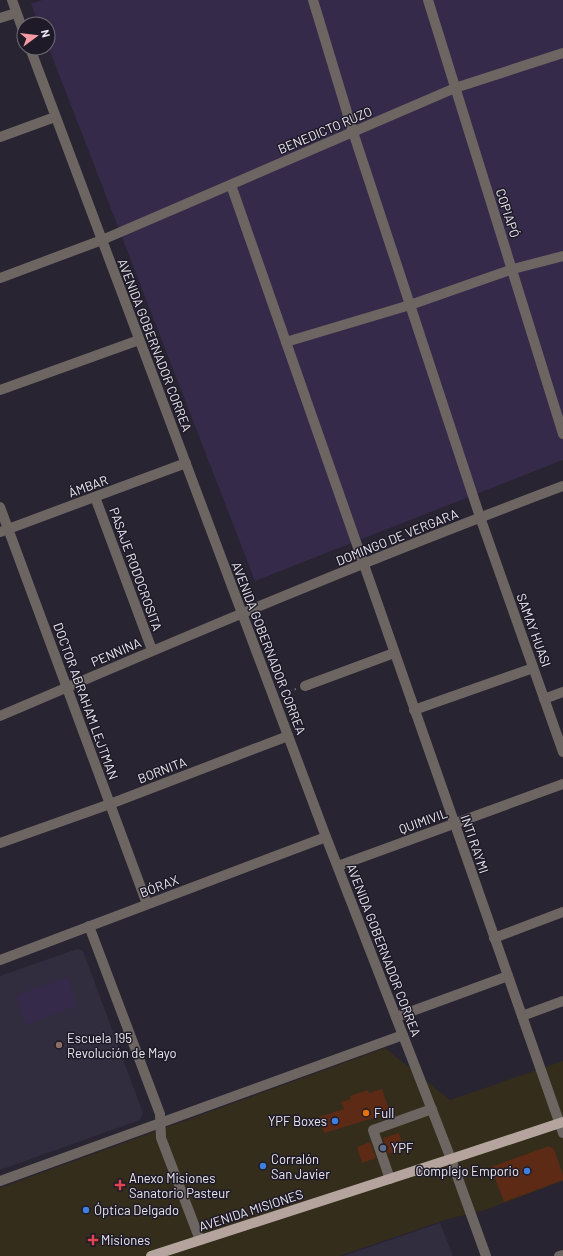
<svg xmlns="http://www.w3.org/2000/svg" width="563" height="1256" font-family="Barlow,sans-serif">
<rect width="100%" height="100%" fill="#282431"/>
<path fill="#342d1c" d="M385 1048 450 1100 563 1061V1181L485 1210 448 1219 339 1256H0V1188Z"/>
<g fill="#322c3f">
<path d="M77 949 83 951 143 1113 140 1120 0 1170V976Z"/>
<path d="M440 1223 453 1256H343Z"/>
</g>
<g fill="#352a4a">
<path d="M42 0H563V460L255 581 48 46V24H39L31 4Z"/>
<path d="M67 977 77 1005 26 1025 16 996Z"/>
</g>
<g fill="#5c2a15">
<path d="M382 1089 390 1113 324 1133 319 1117 344 1109 341 1102 351 1099 350 1096 368 1090 369 1093Z"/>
<path d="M399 1133 404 1149 388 1154 383 1138Z"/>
<path d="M370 1142 376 1158 362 1163 357 1147Z"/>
<path d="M549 1146 554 1149 563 1175V1180L504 1202 491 1167Z"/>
</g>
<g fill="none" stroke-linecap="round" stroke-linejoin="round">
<path stroke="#65616d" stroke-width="2" stroke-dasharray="3 3" stroke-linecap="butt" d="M283 693 296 689"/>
<g stroke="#6d6561" stroke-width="10">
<path d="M12 0 24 33"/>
<path d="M313 0 353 132 480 517 563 752"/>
<path d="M428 0 563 434"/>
<path d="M0 18 16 13"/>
<path d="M30 48 326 837 451 1159 486 1256"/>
<path d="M0 137 55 117"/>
<path d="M231 185 563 1133"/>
<path d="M0 278 102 240 455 88 563 53"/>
<path d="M286 342 410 305 513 269 563 256"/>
<path d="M0 390 139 340"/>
<path d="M95 497 152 650"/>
<path d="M0 507 147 904"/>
<path d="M0 532 186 463"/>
<path d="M305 686 394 653"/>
<path d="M544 699 563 692"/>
<path d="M414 710 533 668"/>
<path d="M0 716C186 636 373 557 563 486"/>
<path d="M0 843 110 804 288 736"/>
<path d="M338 866 563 784"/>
<path d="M89 926 160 1114 161 1138 200 1240"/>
<path d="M494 938 563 912"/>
<path d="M0 960 326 837"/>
<path d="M522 1016 563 1001"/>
<path d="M396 1017 508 976"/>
<path d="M390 1179 373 1130 432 1109"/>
<path d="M0 1181 403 1035"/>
<path d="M559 1256 563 1255"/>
</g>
<path stroke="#b4a49d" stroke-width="10" d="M151 1256 451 1159 563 1122"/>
</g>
<circle fill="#8d6e63" stroke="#1e1a27" stroke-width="1.5" cx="59" cy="1045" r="4"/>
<circle fill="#e8710a" stroke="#1e1a27" stroke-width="1.5" cx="366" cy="1113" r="4"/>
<g fill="#3f7fe0" stroke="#1e1a27" stroke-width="1.5">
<circle cx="335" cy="1121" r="4"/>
<circle cx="263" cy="1166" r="4"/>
<circle cx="527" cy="1171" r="4"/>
<circle cx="86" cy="1210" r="4"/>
</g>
<circle fill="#5c6f8a" stroke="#1e1a27" stroke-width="1.5" cx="383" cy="1148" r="4"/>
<g fill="#e0444e" stroke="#1e1a27" stroke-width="1.5">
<path d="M118 1179h4v4h4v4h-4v4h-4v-4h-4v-4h4z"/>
<path d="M91 1234h4v4h4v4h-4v4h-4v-4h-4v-4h4z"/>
</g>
<g text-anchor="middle" stroke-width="3" stroke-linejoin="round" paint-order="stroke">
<g font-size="13" fill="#ebe8f1" stroke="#1e1a27">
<text transform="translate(325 130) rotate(-23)" y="5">BENEDICTO RUZO</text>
<text transform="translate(508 213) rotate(72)" y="5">COPIAPÓ</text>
<text transform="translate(155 345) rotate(69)" y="5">AVENIDA GOBERNADOR CORREA</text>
<text transform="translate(88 486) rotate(-20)" y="5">ÁMBAR</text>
<text transform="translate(397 537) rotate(-22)" y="5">DOMINGO DE VERGARA</text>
<text transform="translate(136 569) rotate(70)" y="5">PASAJE RODOCROSITA</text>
<text transform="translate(534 630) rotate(70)" y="5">SAMAY HUASI</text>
<text transform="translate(269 648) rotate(69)" y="5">AVENIDA GOBERNADOR CORREA</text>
<text transform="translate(116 652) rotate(-23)" y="5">PENNINA</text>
<text transform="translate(86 701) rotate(70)" y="5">DOCTOR ABRAHAM LEJTMAN</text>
<text transform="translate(162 770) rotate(-21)" y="5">BORNITA</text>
<text transform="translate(423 821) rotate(-20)" y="5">QUIMIVIL</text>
<text transform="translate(475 844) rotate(71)" y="5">INTI RAYMI</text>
<text transform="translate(159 886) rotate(-21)" y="5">BÓRAX</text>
<text transform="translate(384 950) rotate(69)" y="5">AVENIDA GOBERNADOR CORREA</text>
<text transform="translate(251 1210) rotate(-18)" y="5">AVENIDA MISIONES</text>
</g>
<g font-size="13" fill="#ebe8f1" stroke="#1e1a27" text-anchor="start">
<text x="67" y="1043">Escuela 195<tspan x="67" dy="15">Revolución de Mayo</tspan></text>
<text x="374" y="1118">Full</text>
<text x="327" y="1126" text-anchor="end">YPF Boxes</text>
<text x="391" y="1153">YPF</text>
<text x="271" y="1164">Corralón<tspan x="271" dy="15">San Javier</tspan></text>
<text x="519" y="1176" text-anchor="end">Complejo Emporio</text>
<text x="129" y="1183">Anexo Misiones<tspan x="129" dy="15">Sanatorio Pasteur</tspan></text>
<text x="94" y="1215">Óptica Delgado</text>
<text x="101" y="1245">Misiones</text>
</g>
</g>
<g transform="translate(36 36) rotate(75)"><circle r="19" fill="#1e1a27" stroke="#706c78"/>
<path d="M0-3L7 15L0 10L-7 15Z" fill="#f49aa3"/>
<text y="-6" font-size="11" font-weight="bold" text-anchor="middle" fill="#ebe8f1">N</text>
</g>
</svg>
